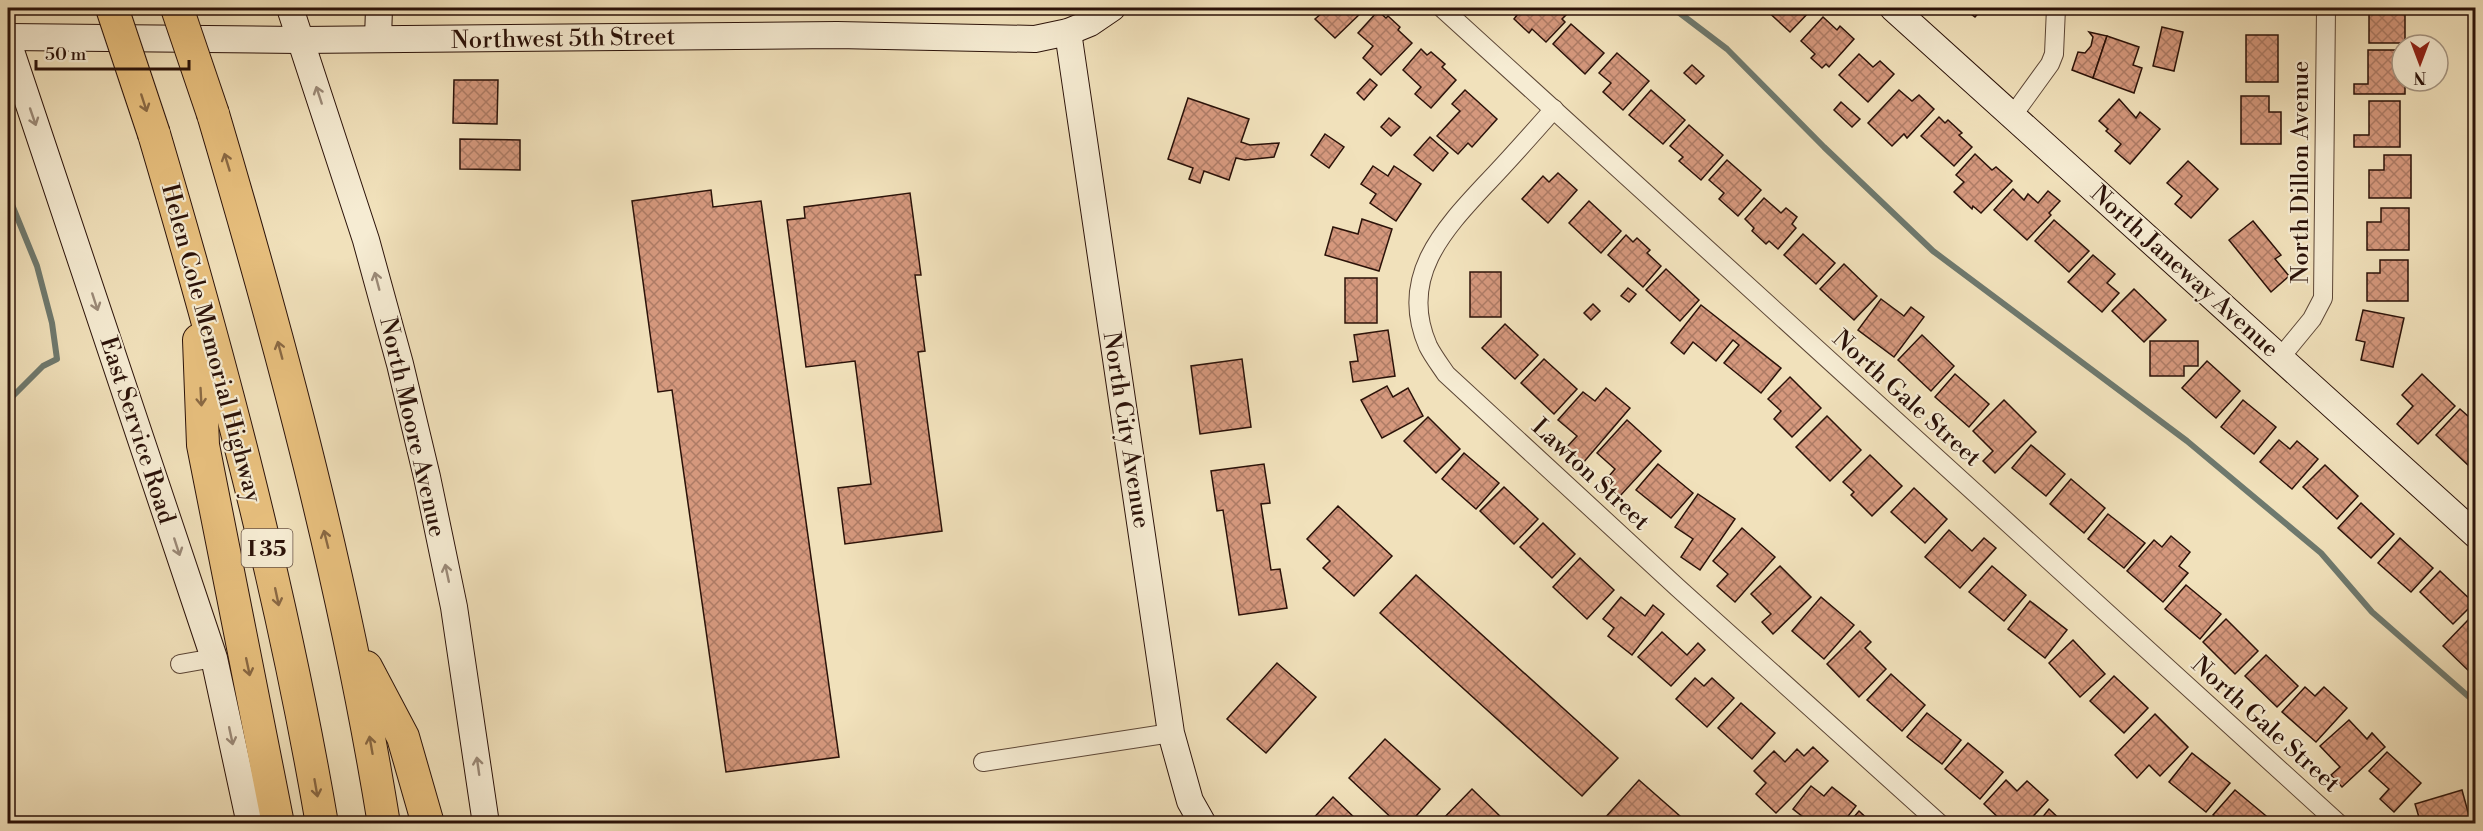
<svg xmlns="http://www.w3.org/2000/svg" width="2483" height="831" font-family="'Libre Bodoni',serif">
<defs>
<pattern id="building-cross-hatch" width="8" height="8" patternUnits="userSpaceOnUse" patternTransform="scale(1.5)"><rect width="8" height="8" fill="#d5987d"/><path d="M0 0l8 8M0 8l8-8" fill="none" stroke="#ad7b65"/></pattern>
</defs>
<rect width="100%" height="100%" fill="#f1e1bb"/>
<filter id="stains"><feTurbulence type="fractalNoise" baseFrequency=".00333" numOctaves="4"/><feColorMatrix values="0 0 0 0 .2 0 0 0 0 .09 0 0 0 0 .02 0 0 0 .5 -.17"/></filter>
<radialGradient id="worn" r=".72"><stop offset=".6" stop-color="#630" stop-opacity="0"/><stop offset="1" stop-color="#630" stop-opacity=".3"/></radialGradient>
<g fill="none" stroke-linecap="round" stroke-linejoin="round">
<g stroke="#6e796e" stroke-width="6">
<path d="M1673 8 1727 49 1824 147 1933 251 2187 441 2321 553 2372 612 2476 703"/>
<path d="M8 195 37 266 52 323 57 359 43 366 8 401"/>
</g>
</g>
<g fill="url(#building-cross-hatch)" stroke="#2b1209" stroke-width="1.5">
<path d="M1316 8H1366L1335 38 1315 19 1322 13Z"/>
<path d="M1514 8H1550L1554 12 1558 8 1566 15 1562 19 1565 22 1546 42 1532 29 1529 33 1514 19 1517 15 1512 10Z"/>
<path d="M1764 8H1813L1790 32Z"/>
<path d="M1963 8H1983L1975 17Z"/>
<rect x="2369" y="8" width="36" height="35"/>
<path d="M1378 11 1386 18 1388 16 1400 27 1398 30 1412 43 1381 75 1363 58 1373 46 1358 33Z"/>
<path d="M1823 17 1837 30 1840 26 1854 39 1829 67 1826 64 1822 68 1811 58 1815 54 1801 41Z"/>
<path d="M1571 24 1604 53 1585 74 1553 44Z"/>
<path d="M2162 27 2183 32 2174 71 2153 66Z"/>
<path d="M2089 32 2107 36 2093 78 2072 70 2078 52 2085 53 2091 46 2093 37Z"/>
<rect x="2246" y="35" width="32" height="47"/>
<path d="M2107 36 2139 47 2133 65 2142 68 2134 93 2093 78Z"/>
<path d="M1421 49 1427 55 1431 52 1445 64 1442 67 1456 80 1431 108 1415 94 1421 87 1403 70Z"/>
<path d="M2368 50H2402V81H2405V94H2354V84H2368Z"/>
<path d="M1617 53 1649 81 1623 110 1603 92 1611 83 1599 73Z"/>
<path d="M1859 54 1873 67 1880 61 1894 74 1868 102 1839 75Z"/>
<path d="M1692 65 1704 76 1696 84 1684 73Z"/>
<path d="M1370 79 1377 85 1364 100 1357 93Z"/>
<path d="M454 80H498L497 124 453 123Z"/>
<path d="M1465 90 1497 119 1472 147 1468 143 1458 154 1437 136 1460 111 1452 104Z"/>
<path d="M1651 90 1685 120 1663 144 1629 115Z"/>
<path d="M1899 90 1912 101 1919 95 1934 109 1907 138 1904 134 1892 146 1868 123Z"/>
<path d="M2241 96H2269V112H2281V144H2241Z"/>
<path d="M1188 98 1249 119 1241 142 1250 145 1279 143 1274 157 1245 160 1236 158 1229 180 1204 171 1200 183 1189 179 1193 168 1168 159Z"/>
<path d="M2119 99 2136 118 2140 112 2160 129 2130 164 2115 151 2121 144 2106 131 2108 129 2099 121Z"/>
<path d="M2369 101H2400V147H2354V135H2369Z"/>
<path d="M1841 102 1860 119 1852 127 1834 110Z"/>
<path d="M1939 117 1945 123 1948 120 1962 133 1959 135 1972 147 1954 166 1921 136Z"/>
<path d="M1389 118 1400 127 1391 136 1381 127Z"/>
<path d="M1689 125 1723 155 1701 180 1679 161 1683 157 1670 146Z"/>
<path d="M1325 134 1344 147 1329 168 1311 155Z"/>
<path d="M1430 137 1448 153 1433 171 1414 155Z"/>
<path d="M460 139 520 140V170L460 169Z"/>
<path d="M1975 154 1992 170 1996 167 2012 181 1981 213 1973 206 1972 209 1954 192 1964 182 1956 175Z"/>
<path d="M2384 155H2411V198H2369V170H2384Z"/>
<path d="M1727 160 1761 190 1738 216 1719 199 1724 193 1709 180Z"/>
<path d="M2188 161 2218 189 2191 218 2175 204 2182 196 2167 183Z"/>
<path d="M1373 166 1388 176 1394 166 1421 184 1396 221 1370 203 1376 194 1361 184Z"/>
<path d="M1558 173 1577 190 1548 223 1522 199 1543 176 1549 182Z"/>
<path d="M2013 189 2024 200 2028 194 2038 203 2048 191 2060 201 2049 213 2051 215 2027 240 1994 210Z"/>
<path d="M711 190 713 207 761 201 839 757 726 772 672 390 658 392 632 201Z"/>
<path d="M910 193 921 275H915L925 351 918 352 942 531 845 544 838 488 871 484 855 361 806 367 787 220 805 218 804 207Z"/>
<path d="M1764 198 1781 213 1786 208 1797 217 1792 224 1796 228 1778 249 1769 241 1766 244 1752 231 1754 228 1745 219Z"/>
<path d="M1589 201 1621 231 1601 253 1569 223Z"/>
<path d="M2381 208H2409V250H2367V222H2381Z"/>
<path d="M1362 219 1392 229 1379 271 1325 255 1333 227 1358 234Z"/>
<path d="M2054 220 2089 251 2069 272 2035 241Z"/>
<path d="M2253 221 2281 255 2275 259 2289 276 2271 292 2229 240Z"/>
<path d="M1803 234 1835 263 1816 284 1784 255Z"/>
<path d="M1626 235 1633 242 1637 238 1650 250 1647 253 1661 266 1643 287 1608 255Z"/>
<path d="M2093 255 2115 274 2107 283 2119 293 2102 312 2068 282Z"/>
<path d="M2380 260H2408V301H2367V273H2380Z"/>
<path d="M1844 264 1877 296 1854 320 1820 289Z"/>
<path d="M1666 269 1699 300 1680 321 1646 290Z"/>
<rect x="1470" y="272" width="31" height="45"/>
<rect x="1345" y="278" width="32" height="45"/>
<path d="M1628 288 1636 294 1629 302 1621 296Z"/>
<path d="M2134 289 2166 320 2144 342 2112 311Z"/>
<path d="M1881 299 1904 316 1911 307 1924 317 1894 357 1858 330Z"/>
<path d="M1593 304 1600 311 1591 320 1584 313Z"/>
<path d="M1701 305 1781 368 1761 393 1724 363 1739 345 1733 340 1716 361 1693 342 1684 354 1671 343Z"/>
<path d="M2363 310 2404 318 2393 367 2361 360 2365 342 2356 340Z"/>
<path d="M1505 324 1538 355 1515 379 1482 348Z"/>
<path d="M1388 330 1395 376 1353 382 1350 362 1358 361 1354 335Z"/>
<path d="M1922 335 1954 366 1931 391 1898 360Z"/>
<path d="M2150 341H2198V366H2184V376H2150Z"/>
<path d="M1242 359 1251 427 1200 434 1191 366Z"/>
<path d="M1544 359 1577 389 1554 414 1521 383Z"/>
<path d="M2207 361 2240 391 2216 418 2182 388Z"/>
<path d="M1955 374 1989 404 1969 427 1935 397Z"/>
<path d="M2422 374 2455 406 2418 444 2397 424 2413 406 2402 395Z"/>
<path d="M1790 377 1821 408 1792 437 1774 419 1781 411 1768 399Z"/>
<path d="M1387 386 1393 397 1408 388 1423 416 1382 438 1361 400Z"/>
<path d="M1606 388 1630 408 1583 463 1566 448 1577 436 1558 420 1583 392 1595 401Z"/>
<path d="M2004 400 2036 432 1995 473 1983 461 1993 451 1973 431Z"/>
<path d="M2243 400 2276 427 2254 454 2221 427Z"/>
<path d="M2460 409 2476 423V461L2470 467 2436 435Z"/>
<path d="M1827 416 1861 450 1830 481 1796 447Z"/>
<path d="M1428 417 1460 449 1436 473 1404 441Z"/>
<path d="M1627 420 1661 451 1620 496 1604 482 1615 469 1597 453Z"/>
<path d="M2279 440 2290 449 2297 441 2318 459 2292 489 2260 462Z"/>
<path d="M2031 445 2065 474 2046 496 2012 468Z"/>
<path d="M1464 453 1499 483 1476 509 1442 479Z"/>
<path d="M1870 455 1902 486 1872 516 1851 495 1854 492 1843 482Z"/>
<path d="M1264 464 1270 503 1261 504 1271 570 1280 569 1287 608 1239 615 1223 510 1217 511 1211 471Z"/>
<path d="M1658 464 1693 493 1671 518 1636 490Z"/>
<path d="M2325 465 2358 496 2337 519 2303 487Z"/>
<path d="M2071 479 2105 508 2084 533 2050 504Z"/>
<path d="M1504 487 1538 519 1514 544 1480 511Z"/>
<path d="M1914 488 1947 519 1925 543 1891 512Z"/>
<path d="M1698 494 1735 519 1700 570 1681 557 1693 539 1675 527Z"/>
<path d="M2361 503 2394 534 2371 558 2338 528Z"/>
<path d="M1338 506 1392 556 1354 596 1323 568 1330 561 1307 539Z"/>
<path d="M2108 514 2145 543 2124 568 2088 539Z"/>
<path d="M1543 523 1575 554 1552 578 1520 547Z"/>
<path d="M1742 528 1775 557 1735 602 1717 586 1728 574 1713 561Z"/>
<path d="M1949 530 1972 551 1984 538 1996 548 1960 588 1925 557Z"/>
<path d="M2171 536 2190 552 2179 566 2188 573 2163 602 2127 571 2154 540 2162 547Z"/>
<path d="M2400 538 2433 568 2411 592 2378 563Z"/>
<path d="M1580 558 1614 590 1587 619 1553 587Z"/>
<path d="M1780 566 1811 597 1773 634 1762 622 1771 614 1751 594Z"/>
<path d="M1992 566 2026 595 2004 621 1969 592Z"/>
<path d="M2440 571 2474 603 2453 624 2420 592Z"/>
<path d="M1416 575 1618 758 1582 796 1380 613Z"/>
<path d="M2186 585 2221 614 2200 639 2165 609Z"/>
<path d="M1621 597 1645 616 1653 605 1664 614 1632 655 1608 636 1614 628 1603 619Z"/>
<path d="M1821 597 1854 625 1824 659 1792 631Z"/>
<path d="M2030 601 2067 630 2045 658 2008 629Z"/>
<path d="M2226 619 2258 651 2235 674 2203 642Z"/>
<path d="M2468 620 2476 627V672L2473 675 2443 646Z"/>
<path d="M1860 631 1871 642 1865 648 1886 669 1859 697 1827 664Z"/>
<path d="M1662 632 1687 655 1698 643 1705 650 1671 686 1638 657Z"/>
<path d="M2073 640 2105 674 2080 697 2049 663Z"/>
<path d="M2266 655 2298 686 2277 707 2245 676Z"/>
<path d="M1277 663 1316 697 1266 753 1227 719Z"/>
<path d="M1891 674 1925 705 1902 731 1867 700Z"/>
<path d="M2114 676 2148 708 2124 733 2090 701Z"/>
<path d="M1695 678 1704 686 1712 678 1734 698 1707 727 1676 699Z"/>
<path d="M2305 687 2315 696 2324 687 2347 708 2316 742 2282 712Z"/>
<path d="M1741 703 1775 733 1752 759 1718 728Z"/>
<path d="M1927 713 1961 740 1942 764 1907 737Z"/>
<path d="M2155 714 2188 747 2160 776 2149 765 2137 778 2115 755Z"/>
<path d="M2349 720 2367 739 2372 733 2385 747 2342 787 2331 775 2340 767 2320 746Z"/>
<path d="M1385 739 1440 789 1409 824H1398L1349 778Z"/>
<path d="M1968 743 2003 772 1980 799 1945 769Z"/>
<path d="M1813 747 1828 761 1776 813 1756 794 1766 783 1754 771 1774 751 1785 762 1797 749 1804 756Z"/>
<path d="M2387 752 2421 783 2394 812 2380 799 2389 789 2369 771Z"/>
<path d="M2192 753 2230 783 2206 812 2169 782Z"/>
<path d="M1639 780 1689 824H1610L1604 819Z"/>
<path d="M2006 780 2017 791 2027 781 2048 800 2026 824H2005L1984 804Z"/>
<path d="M1811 786 1824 796 1832 787 1856 806 1842 824H1812L1793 809Z"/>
<path d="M1472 789 1504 820 1500 824H1438Z"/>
<path d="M2235 790 2271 820 2268 824H2223L2213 815Z"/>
<path d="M2462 790 2471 823 2421 824 2415 804Z"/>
<path d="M1333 797 1361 824H1308Z"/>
<path d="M2049 809 2065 824H2037Z"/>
<path d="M1859 811 1873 824H1848Z"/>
</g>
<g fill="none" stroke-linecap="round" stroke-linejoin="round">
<g stroke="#5c4636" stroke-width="20">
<g id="street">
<path d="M1442 8 2339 824"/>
<path d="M1554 109C1532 134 1509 160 1486 184 1443 230 1398 278 1428 346 1433 356 1440 365 1446 374L1678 588 1940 824"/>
<path d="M2013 115 2050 64 2054 54 2056 8"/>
<path d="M2280 358 2312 319 2323 298 2326 8"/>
<path d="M180 664 214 658"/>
<path d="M983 762 1171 733"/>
</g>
</g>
<g stroke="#2b1209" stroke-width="28">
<g id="secondary">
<path d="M290 8 366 240 400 364 427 477 454 607 486 824"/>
<path d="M1893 8 2476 535"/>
<path d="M1068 32 1171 733 1190 801 1203 824"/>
<path d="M8 37 300 40 837 35 1035 39 1068 32 1090 23 1112 8"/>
<path d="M378 39 379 8"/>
<path d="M8 42 214 658 250 824"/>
</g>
</g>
<g stroke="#2b1209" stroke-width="34">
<g id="highway">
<path d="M213 114C282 347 345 583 384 824"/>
<path d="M154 134C221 361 282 590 322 824"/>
<path d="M199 340 203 445 278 824"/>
<path d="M366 667 403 737 428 824"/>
</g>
</g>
<use href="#street" stroke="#f6ecd3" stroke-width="18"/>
<use href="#secondary" stroke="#f6ecd3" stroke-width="26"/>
<use href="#highway" stroke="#e8c07e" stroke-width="32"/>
<g stroke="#2b1209" stroke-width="34" stroke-linecap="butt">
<g id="highway-bridge">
<path d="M112 8 154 134"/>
<path d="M177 8 213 114"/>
</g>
</g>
<use href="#highway-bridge" stroke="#e8c07e" stroke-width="32"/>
</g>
<defs><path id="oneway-shaft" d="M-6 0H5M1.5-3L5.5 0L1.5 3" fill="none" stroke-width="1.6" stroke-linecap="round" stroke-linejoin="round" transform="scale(1.5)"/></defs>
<g stroke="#9b8a78">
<use href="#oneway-shaft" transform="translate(319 95) rotate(-108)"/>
<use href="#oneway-shaft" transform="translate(33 117) rotate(71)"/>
<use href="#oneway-shaft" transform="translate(377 281) rotate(-105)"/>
<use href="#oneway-shaft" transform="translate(95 302) rotate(72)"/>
<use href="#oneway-shaft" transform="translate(177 547) rotate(72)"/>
<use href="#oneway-shaft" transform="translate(447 573) rotate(-102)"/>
<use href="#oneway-shaft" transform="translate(231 736) rotate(78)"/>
<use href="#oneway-shaft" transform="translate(478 766) rotate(-98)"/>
</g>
<g stroke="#8a6944">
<use href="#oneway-shaft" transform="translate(144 103) rotate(72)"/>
<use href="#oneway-shaft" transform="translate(227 162) rotate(-107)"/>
<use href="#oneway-shaft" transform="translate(280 350) rotate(-105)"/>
<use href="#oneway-shaft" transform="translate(201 397) rotate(87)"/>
<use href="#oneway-shaft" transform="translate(326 539) rotate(-104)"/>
<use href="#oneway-shaft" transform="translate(277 597) rotate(78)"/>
<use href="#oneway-shaft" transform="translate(248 667) rotate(78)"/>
<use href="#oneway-shaft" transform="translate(371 745) rotate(-100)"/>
<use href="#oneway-shaft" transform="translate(316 788) rotate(80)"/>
</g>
<g text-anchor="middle" stroke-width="4.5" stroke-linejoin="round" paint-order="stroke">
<rect fill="#f6ecd3" stroke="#685346" stroke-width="1.5" x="241.5" y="529" width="51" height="38" rx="4.5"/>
<g font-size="22" font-weight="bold" fill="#2b1209">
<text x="267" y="556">I 35</text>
</g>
<g font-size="24" fill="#2b1209" stroke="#f6ecd3">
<text transform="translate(563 38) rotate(-1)" y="8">Northwest 5th Street</text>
<text transform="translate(2300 172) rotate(-90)" y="8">North Dillon Avenue</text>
<text transform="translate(2185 271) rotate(42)" y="8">North Janeway Avenue</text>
<text transform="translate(212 343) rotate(75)" y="8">Helen Cole Memorial Highway</text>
<text transform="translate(1907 398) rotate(42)" y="8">North Gale Street</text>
<text transform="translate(413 427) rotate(77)" y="8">North Moore Avenue</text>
<text transform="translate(138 430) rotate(72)" y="8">East Service Road</text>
<text transform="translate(1127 430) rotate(81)" y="8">North City Avenue</text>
<text transform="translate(1591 474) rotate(43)" y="8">Lawton Street</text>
<text transform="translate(2266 724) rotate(42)" y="8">North Gale Street</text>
</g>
</g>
<rect width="2483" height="831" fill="none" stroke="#f1e1bb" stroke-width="30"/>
<rect x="9" y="9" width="2465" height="813" fill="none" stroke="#2b1209" stroke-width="3"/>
<rect x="15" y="15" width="2453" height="801" fill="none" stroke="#2b1209" stroke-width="1.5"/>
<g transform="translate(2420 63) rotate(180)"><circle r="28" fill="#f6ecd3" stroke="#a59582" stroke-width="1.5"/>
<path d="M0-4.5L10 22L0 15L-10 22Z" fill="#8f2418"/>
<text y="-9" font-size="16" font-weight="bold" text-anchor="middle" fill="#2b1209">N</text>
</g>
<path d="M36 60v9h153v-9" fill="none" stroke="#2b1209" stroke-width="3"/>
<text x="45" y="60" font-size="18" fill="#2b1209" stroke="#f6ecd3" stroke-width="4.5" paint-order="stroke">50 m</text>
<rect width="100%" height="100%" filter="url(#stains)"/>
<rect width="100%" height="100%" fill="url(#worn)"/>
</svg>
